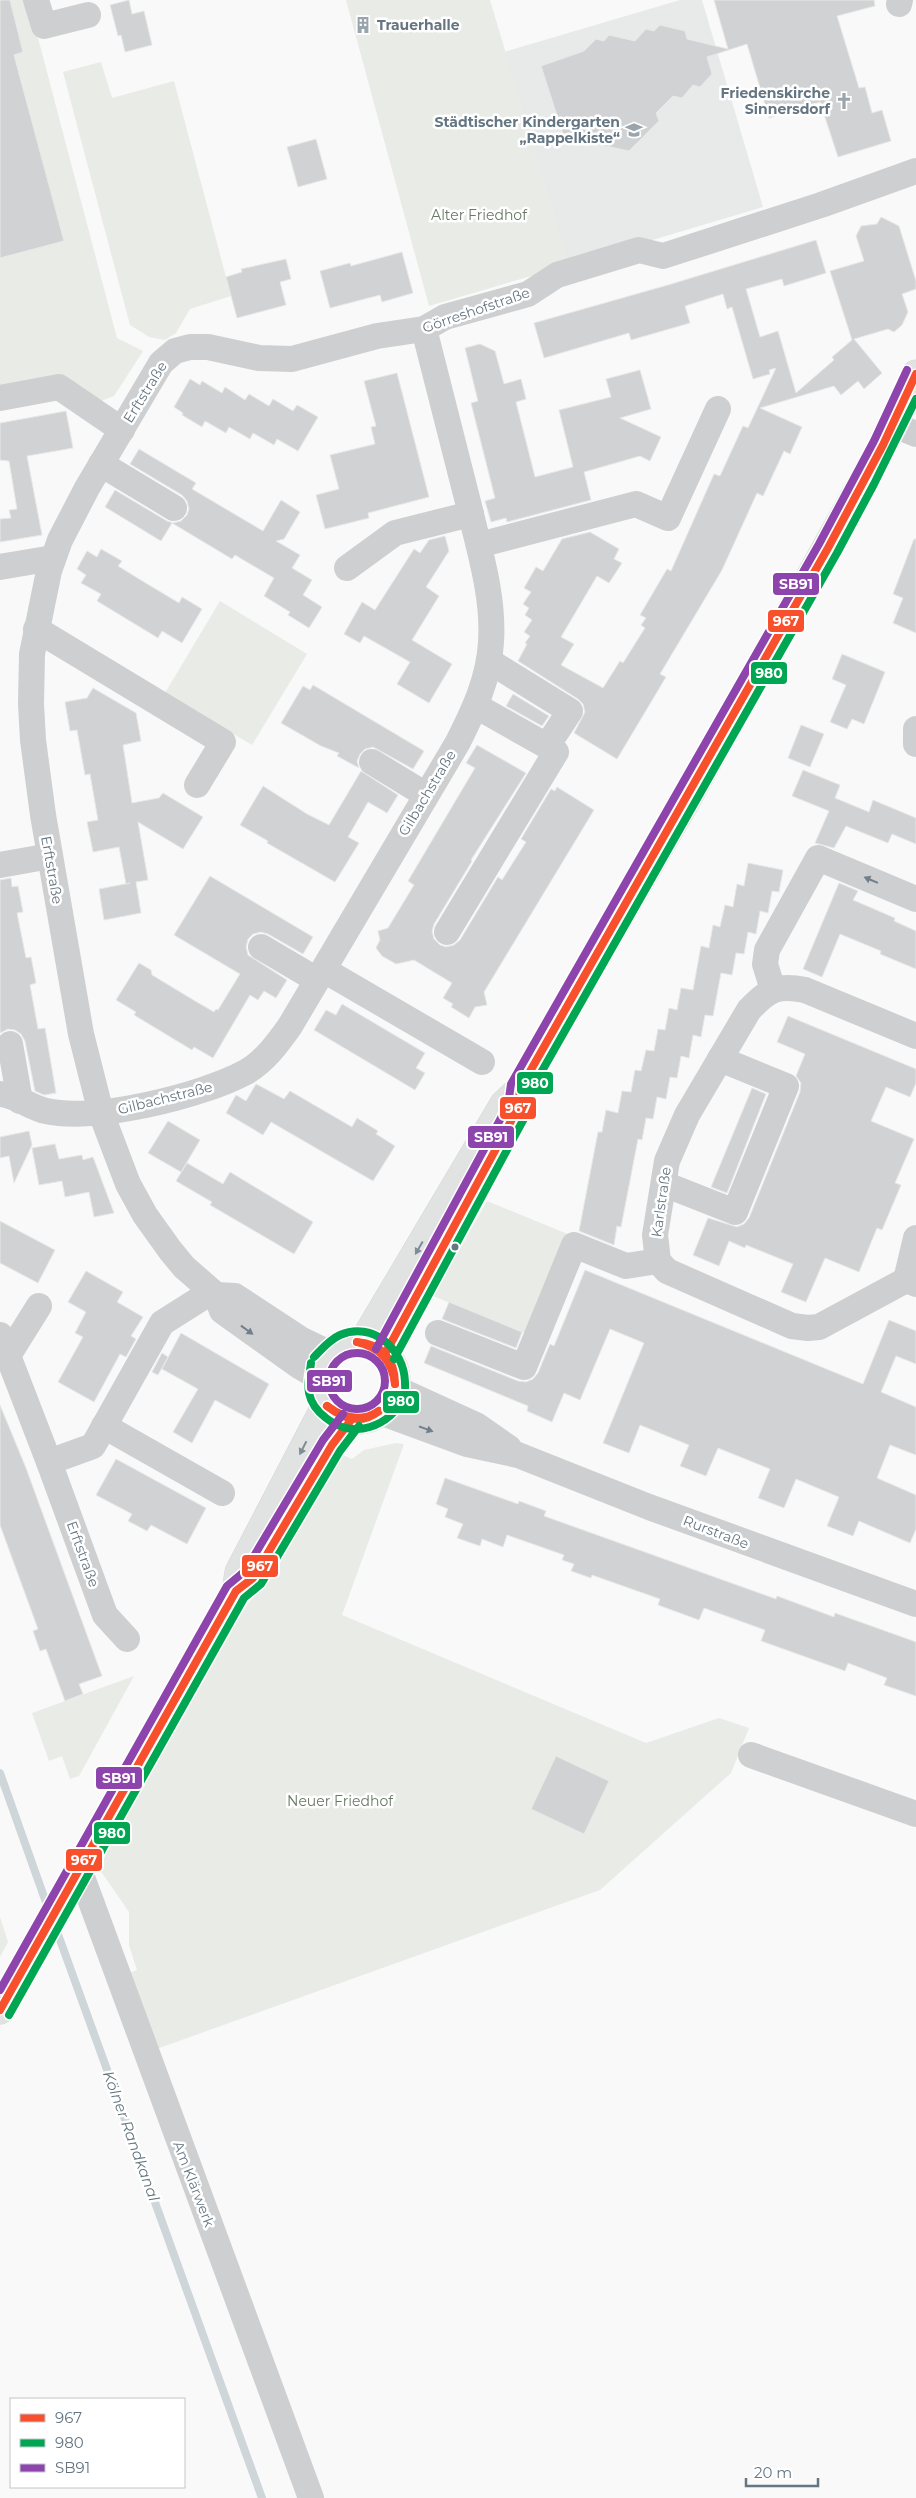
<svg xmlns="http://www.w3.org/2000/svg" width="916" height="2498" font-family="Montserrat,sans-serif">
<rect width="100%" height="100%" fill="#f9f9f9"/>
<path fill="#e8e9e9" d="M680 0H702L763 207 569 265 504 52Z"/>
<g fill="#e8ebe6">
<path d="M10 0H28L117 338 143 351 114 396 101 401 0 388V258L64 241 14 55 23 52Z"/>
<path d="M346 0H490L569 265 429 306Z"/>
<path d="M101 62 112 98 174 81 231 296 190 309 176 333 165 340 149 337 130 325 63 72Z"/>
<path d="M220 601 307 654 252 745 165 693Z"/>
<path d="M487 1201 570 1235 529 1335 433 1296Z"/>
<path d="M396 1443 404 1444 342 1615 646 1743 719 1718 749 1728 731 1773 600 1890 151 2051 126 1974 137 1970 129 1945V1912L100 1870 106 1853 200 1680 261 1583 336 1452 352 1459 364 1450Z"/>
<path d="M134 1676 79 1776 70 1779 62 1756 49 1761 32 1713Z"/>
<path d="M0 1917 8 1942 0 1957Z"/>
</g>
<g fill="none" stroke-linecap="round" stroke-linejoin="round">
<g stroke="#ced6d9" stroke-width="8">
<path d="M0 1773 48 1908"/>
<path d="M55 1926 262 2498"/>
</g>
</g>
<g fill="#d0d2d3" stroke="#e8e8e8">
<path d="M0 0H10L23 52 14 55 64 241 0 258Z"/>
<path d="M129 0 132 14 144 11 152 45 125 52 121 35 118 36 110 5Z"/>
<path d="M714 0H874L875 6 837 16 859 88 865 87 872 113 882 110 891 141 838 157 820 102 769 118 747 44 707 57 712 74 700 87 693 85 682 98 673 96 656 113 659 121 629 151 597 144 595 136 577 132 564 137 541 66 584 51 596 39 604 41 609 35 635 41 646 29 654 31 660 25 685 31 687 39 728 49Z"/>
<path d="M316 139 327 179 298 187 287 147Z"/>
<path d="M881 217 899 226 916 281V289L902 294 908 312 902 325 894 332 888 329 854 339 882 373 864 389 858 381 841 395 834 386 760 408 802 427 790 454 784 451 763 496 757 493 722 570 660 674 666 677 617 759 574 733 585 712 583 704 578 699 518 661 527 644 525 643 530 636 524 632 532 620 525 615 529 608 523 604 531 592 524 588 536 567 543 571 562 539 590 532 619 549 614 559 622 563 609 583 597 576 561 637 574 644 561 665 603 688 620 661 623 663 645 628 641 625 646 618 640 615 667 569 671 571 714 474 720 476 743 426 748 428 776 368 769 370 770 374 753 379 732 307 727 309 723 294 685 306 690 323 631 340 629 333 544 358 534 323 668 285 816 240 826 273 784 286 782 279 746 289 760 337 778 331 796 393 834 360 832 357 852 340 830 271 864 261 856 236 861 226 877 224Z"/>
<path d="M402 252 413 293 382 302 380 295 330 308 320 271 350 263 351 266Z"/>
<path d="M286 259 291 279 280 282 286 305 237 318 226 277 242 272 241 269Z"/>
<path d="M480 344 495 351 504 384 521 379 526 399 516 402 535 477 573 467 559 410 611 397 606 379 640 370 651 409 620 418 661 437 650 461 640 456 584 472 591 500 507 522 506 518 491 522 485 501 495 498 471 403 478 401 465 348Z"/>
<path d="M397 373 429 497 368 513 369 518 325 529 316 495 339 489 330 455 375 444 371 427 376 426 364 381Z"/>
<path d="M190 379 200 385 202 381 222 393 225 387 245 400 249 394 269 406 273 399 293 411 297 405 318 417 298 451 277 439 274 445 253 433 250 439 229 427 226 433 205 421 202 427 182 415 183 413 174 407Z"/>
<path d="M66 411 73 448 27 456 42 535 0 542V519L11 518 9 510 17 509 9 461 0 460V423Z"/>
<path d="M139 449 196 483 192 489 263 531 281 500 300 512 284 539 276 541 300 555 292 568 312 580 303 595 322 607 309 628 288 615 290 612 264 596 274 578 235 555 232 559 172 523 161 541 105 507 115 490 167 521 173 523 181 521 187 515 189 509 187 501 182 495 130 464Z"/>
<path d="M445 536 449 551 426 587 439 596 412 640 452 664 429 703 397 684 410 662 364 636 360 643 344 634 362 602 375 610 414 549 420 553 429 540Z"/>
<path d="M914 539H916V633L893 623 903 598 893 594Z"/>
<path d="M101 549 122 561 118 566 139 579 179 603 182 597 202 609 182 643 162 631 158 638 97 601 101 594 81 583 86 575 77 569 87 551 97 557Z"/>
<path d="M842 654 885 672 864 724 852 719 847 729 830 722 846 685 832 679Z"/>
<path d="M313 685 424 751 413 769 373 747 365 749 360 754 357 761 359 768 337 756 339 753 321 746 281 723 303 686 310 690Z"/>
<path d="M93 688 136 713 141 741 123 745 132 803 159 798 163 793 203 817 183 849 138 822 148 880 136 882 141 913 104 920 99 889 130 883 126 884 119 847 93 852 87 822 98 820 90 774 85 775 77 730 70 731 65 702 87 698Z"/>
<path d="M513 694 549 716 542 726 506 706Z"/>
<path d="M801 725 824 734 810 767 788 758Z"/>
<path d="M477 745 526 773 471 860 472 861 434 924 432 931 434 939 440 945 446 947 454 945 460 940 498 877 502 880 526 842 521 839 551 789 555 791 557 787 594 810 484 992 487 1005 475 1007 469 1018 451 1007 453 1004 443 998 452 983 414 960 396 964 382 956 376 948 380 940 378 931 388 928 414 885 408 881 475 768 466 763Z"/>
<path d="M803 770 840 785 835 798 869 812 873 800 916 818V844L892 834 888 843 846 826 834 848 815 843 829 811 792 796Z"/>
<path d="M361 771 398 795 387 813 368 802 348 837 359 843 335 882 267 843 268 841 240 825 263 786 307 814 329 825Z"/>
<path d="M748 863 783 870 779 892 772 891 768 913 760 911 756 934 748 932 744 954 736 953 732 975 721 973 713 1016 705 1015 701 1037 693 1035 689 1058 681 1056 677 1078 670 1077 666 1099 657 1097 653 1119 646 1118 642 1140 638 1139 621 1227 617 1226 614 1245 579 1231 598 1132H602L606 1110 618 1113 622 1091 631 1092 635 1070 641 1071 646 1050 654 1051 658 1029 665 1030 669 1008 677 1010 681 988 693 990 701 946 709 948 713 925 720 927 725 905 733 907 737 884 744 886Z"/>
<path d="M210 876 313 937 303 954 268 934 261 932 253 934 248 939 246 947 248 955 287 980 276 998 264 991 258 1000 250 995 213 1058 194 1047 192 1050 134 1015 136 1012 116 1000 139 963 151 970 152 975 195 1001 214 1012 216 1009 218 1010 240 974 174 935Z"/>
<path d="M11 878 12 887 18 886 23 912 17 913 26 958 31 957 36 983 30 985 38 1029 45 1028 56 1093 44 1095 35 1091 25 1041 21 1034 15 1030 8 1029 0 1033V880Z"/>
<path d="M839 883 858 891 853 900 895 918 894 921 916 931V969L880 954 881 951 840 934 822 977 803 969Z"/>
<path d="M342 1004 425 1053 416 1068 425 1073 415 1090 314 1030 326 1010 336 1015Z"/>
<path d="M788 1016 916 1069V1083L910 1097 886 1087 871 1121 914 1139 895 1183 901 1185 882 1230 877 1228 859 1272 825 1258 806 1302 781 1292 793 1264 746 1245 745 1248 729 1241 719 1266 693 1255 708 1218 737 1227 744 1224 749 1218 800 1092 801 1083 796 1076 805 1054 777 1042Z"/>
<path d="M256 1084 284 1099 290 1091 352 1127 357 1118 378 1131 376 1134 395 1146 373 1181 271 1122 263 1135 226 1113 236 1095 246 1101Z"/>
<path d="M752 1088 766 1094 727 1193 711 1187Z"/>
<path d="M168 1121 200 1140 181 1172 148 1153Z"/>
<path d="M29 1131 32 1145 14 1183 9 1156 0 1158V1137Z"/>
<path d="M55 1144 59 1159 82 1155 83 1160 93 1157 114 1213 94 1217 89 1192 65 1197 62 1181 39 1185 32 1148Z"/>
<path d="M187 1163 223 1184 230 1172 313 1222 294 1254 210 1205 212 1202 176 1181Z"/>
<path d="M0 1221 55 1250 38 1283 0 1263Z"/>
<path d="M585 1270 863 1384 889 1320 916 1331V1364L896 1356 881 1392 916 1407V1455L890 1445 877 1478 916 1495V1529L910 1543 859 1521 853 1536 827 1526 839 1497 796 1479 784 1508 758 1498 770 1469 718 1448 706 1476 680 1466 689 1445 640 1425 629 1453 603 1443 644 1343 610 1329 580 1400 564 1393 552 1422 527 1411 528 1406 424 1363 431 1346 518 1381 526 1382 533 1379 538 1373 550 1344 554 1346Z"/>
<path d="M86 1271 123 1292 117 1302 143 1317 131 1336 136 1339 126 1357 120 1354 94 1402 58 1382 83 1337 75 1333 86 1312 68 1302Z"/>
<path d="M449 1302 522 1332 516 1348 442 1319Z"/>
<path d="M181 1333 269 1384 250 1419 215 1400 192 1443 173 1432 198 1389 162 1369Z"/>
<path d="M162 1353 168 1357 158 1375 152 1372Z"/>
<path d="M0 1405 26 1468 102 1676 79 1684 83 1694 65 1701 46 1649 40 1651 33 1631 38 1629 0 1525Z"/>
<path d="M116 1459 206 1508 187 1544 151 1525 147 1531 128 1521 132 1514 96 1495Z"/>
<path d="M445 1478 518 1504 519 1501 546 1511 544 1516 776 1599 777 1596 834 1617 835 1613 916 1642V1696L884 1685 887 1678 848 1663 845 1671 761 1641 765 1630 704 1608 699 1620 658 1605 660 1599 592 1575 591 1578 571 1571 574 1564 562 1560 564 1555 507 1535 503 1547 482 1539 480 1546 457 1538 463 1524 445 1517 448 1509 436 1504Z"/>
<path d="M556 1756 609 1781 584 1834 531 1809Z"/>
</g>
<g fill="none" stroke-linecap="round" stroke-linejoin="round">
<g stroke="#d5d6d7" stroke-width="29">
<g id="major">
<path d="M363 1342 504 1104 520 1089 685 803 894 425 916 374"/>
<circle cx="357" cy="1381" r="39"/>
<path d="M385 1354 459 1216"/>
<path d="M266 1557 332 1445 351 1420"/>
<path d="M0 2010 236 1591 239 1572 326 1405"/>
</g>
</g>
<g stroke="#cecfd0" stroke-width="26">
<path d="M36 0 44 26 88 15"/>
<path d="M899 4 900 0"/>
<path d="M0 398 59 387 122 430"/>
<path d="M894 425 916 434"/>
<path d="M101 464 174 508"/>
<path d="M479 545 636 504 668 518 718 409"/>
<path d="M0 567 53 558"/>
<path d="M347 568 395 533 471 514"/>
<path d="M36 629 223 742 197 785"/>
<path d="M476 706 547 746 570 711 489 661"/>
<path d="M916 729V744"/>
<path d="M372 762 426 795"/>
<path d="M0 865 50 856"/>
<path d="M447 932 556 752 547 746"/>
<path d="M261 947 317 980"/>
<path d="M324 970 482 1062"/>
<path d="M773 990 765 964 767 950 818 858 916 899"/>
<path d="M916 1036 805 990C777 984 768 990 749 1010L687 1115 667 1161 655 1235 658 1261 667 1271 792 1326 808 1328 819 1327 906 1280 916 1284"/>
<path d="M10 1044 20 1101"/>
<path d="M0 1094C16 1095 31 1108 46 1111 95 1122 202 1096 246 1072 264 1062 278 1043 290 1026L458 742C474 710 489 679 491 642 494 597 480 553 470 510 455 450 439 390 424 329"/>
<path d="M664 1184 735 1212 786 1086 720 1059"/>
<path d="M906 1280 916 1238"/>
<path d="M216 1295 235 1296 302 1340 329 1353"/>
<path d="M438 1333 524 1367 574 1245 626 1266 658 1261"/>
<path d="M0 1335 49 1462 105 1615 127 1639"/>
<path d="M9 1354 39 1306"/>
<path d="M318 1377 299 1366 222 1311 216 1295 184 1267 170 1250 145 1215 128 1184 101 1113 81 1034 43 815 33 740 31 704 32 654 49 571 60 540 87 488 161 363 175 351 190 347H208L259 358 292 359 377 336 424 329 445 317 528 294 557 275 639 250 663 256 821 205 916 171"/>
<path d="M395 1388 476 1425 509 1448"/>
<path d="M380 1412 467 1444 518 1455 649 1507 916 1604"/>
<path d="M104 1426 222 1493"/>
<path d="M49 1462 93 1446 162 1323 211 1292"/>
<path d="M751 1755 916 1814"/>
<path d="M79 1869 311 2498"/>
</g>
<use href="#major" stroke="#e1e2e2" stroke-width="28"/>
<g stroke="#fff" stroke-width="11">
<g id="bus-1">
<path d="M357 1342C380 1348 392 1360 395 1384"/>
<path d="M357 1342C382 1344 395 1360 395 1384"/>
<path d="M385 1354 518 1108 520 1089 828 548 883 445 916 374"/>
<path d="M327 1406C343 1418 361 1423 379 1411"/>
<path d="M327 1406C343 1419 361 1425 379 1411"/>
<path d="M0 2010 236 1591 253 1578 332 1445 351 1420"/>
</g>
</g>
<g stroke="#fff" stroke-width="11">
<g id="bus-2">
<path d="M394 1359 527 1113 530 1092 837 553 874 484 916 399"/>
<path d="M311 1363C310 1373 307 1383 309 1393 311 1403 318 1412 326 1418 353 1440 390 1427 404 1397 406 1392 405 1387 405 1382 404 1349 373 1321 340 1335 329 1340 322 1349 314 1357"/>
<path d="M9 2015 244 1598 261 1584 340 1451 359 1426"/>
</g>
</g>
<g stroke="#fff" stroke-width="11">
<g id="bus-3">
<path d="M376 1349 508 1105 511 1084 819 544 874 441 907 370"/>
<circle cx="357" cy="1381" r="28"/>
<path d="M0 1990 227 1586 245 1571 323 1440 343 1414"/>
</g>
</g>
<use href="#bus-1" stroke="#f8502d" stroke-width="8"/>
<use href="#bus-2" stroke="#00a651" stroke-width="8"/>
<use href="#bus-3" stroke="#8e44ad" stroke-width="8"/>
</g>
<defs><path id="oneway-solid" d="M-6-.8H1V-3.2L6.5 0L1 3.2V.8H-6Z" transform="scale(1.25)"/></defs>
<g fill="#707f8b">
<use href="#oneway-solid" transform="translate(871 880) rotate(-157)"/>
<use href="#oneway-solid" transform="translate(247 1330) rotate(36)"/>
<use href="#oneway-solid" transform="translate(426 1429) rotate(20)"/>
</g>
<g fill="#7e8c96">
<use href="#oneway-solid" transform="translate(419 1248) rotate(120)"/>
<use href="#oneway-solid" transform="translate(303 1448) rotate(117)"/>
</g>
<defs>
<g id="building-bare" transform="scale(1.35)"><path d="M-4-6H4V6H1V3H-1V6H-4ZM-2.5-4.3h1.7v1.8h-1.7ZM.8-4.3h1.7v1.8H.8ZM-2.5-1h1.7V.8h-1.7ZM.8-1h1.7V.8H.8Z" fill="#99a4ac" stroke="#fff" stroke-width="2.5" paint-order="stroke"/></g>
<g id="church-bare" transform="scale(1.35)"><path d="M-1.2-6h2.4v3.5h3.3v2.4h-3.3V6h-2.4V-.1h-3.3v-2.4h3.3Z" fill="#99a4ac" stroke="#fff" stroke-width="2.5" paint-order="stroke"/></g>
<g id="school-bare" transform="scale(1.35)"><path d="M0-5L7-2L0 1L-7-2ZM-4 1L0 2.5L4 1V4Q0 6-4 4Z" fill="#99a4ac" stroke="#fff" stroke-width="2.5" paint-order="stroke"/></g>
</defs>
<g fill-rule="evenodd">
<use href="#building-bare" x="363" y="25"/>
<use href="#church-bare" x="844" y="101"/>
<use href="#school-bare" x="634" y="130"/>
</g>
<circle fill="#657683" stroke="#fff" stroke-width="2" cx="455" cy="1247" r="4.5"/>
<g text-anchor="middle" stroke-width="5" stroke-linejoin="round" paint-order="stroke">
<g font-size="14" font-weight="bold" fill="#657683" stroke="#fff" text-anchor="end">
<text x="377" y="30" text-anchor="start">Trauerhalle</text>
<text x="830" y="98">Friedenskirche<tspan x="830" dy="16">Sinnersdorf</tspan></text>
<text x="620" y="127">Städtischer Kindergarten<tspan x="620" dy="16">„Rappelkiste“</tspan></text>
</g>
<g font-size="14" fill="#687a64" stroke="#fff">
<text x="479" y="220">Alter Friedhof</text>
<text x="340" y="1806">Neuer Friedhof</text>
</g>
<g font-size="14" fill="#657683" stroke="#fff">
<text transform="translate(476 310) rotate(-19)" y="5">Görreshofstraße</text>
<text transform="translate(145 392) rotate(-58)" y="5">Erftstraße</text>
<text transform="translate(427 793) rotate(-59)" y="5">Gilbachstraße</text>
<text transform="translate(52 870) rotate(80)" y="5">Erftstraße</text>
<text transform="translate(165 1098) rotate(-14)" y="5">Gilbachstraße</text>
<text transform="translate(661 1202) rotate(-82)" y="5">Karlstraße</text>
<text transform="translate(716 1532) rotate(21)" y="5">Rurstraße</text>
<text transform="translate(83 1554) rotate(70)" y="5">Erftstraße</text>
<text transform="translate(194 2184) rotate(69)" y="5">Am Klärwerk</text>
</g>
<g font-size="15" font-style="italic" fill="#60757c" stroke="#fff">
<text transform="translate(131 2136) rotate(70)" y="5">Kölner Randkanal</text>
</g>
</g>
<g stroke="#fff" stroke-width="2">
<rect x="772" y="572" width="48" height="24" rx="5" fill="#8e44ad"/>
<rect x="767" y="609" width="38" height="24" rx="5" fill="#f8502d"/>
<rect x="750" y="661" width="38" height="24" rx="5" fill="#00a651"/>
<rect x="516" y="1071" width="38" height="24" rx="5" fill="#00a651"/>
<rect x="499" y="1096" width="38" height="24" rx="5" fill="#f8502d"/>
<rect x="467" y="1125" width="48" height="24" rx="5" fill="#8e44ad"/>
<rect x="306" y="1369" width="47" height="24" rx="5" fill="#8e44ad"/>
<rect x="382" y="1390" width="38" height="24" rx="5" fill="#00a651"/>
<rect x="241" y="1554" width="38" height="24" rx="5" fill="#f8502d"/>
<rect x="95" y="1766" width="48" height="24" rx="5" fill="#8e44ad"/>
<rect x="93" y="1821" width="38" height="24" rx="5" fill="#00a651"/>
<rect x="65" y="1848" width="38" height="24" rx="5" fill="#f8502d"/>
</g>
<g font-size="14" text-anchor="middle" font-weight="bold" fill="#fff">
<text x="796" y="589">SB91</text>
<text x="786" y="626">967</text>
<text x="769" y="678">980</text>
<text x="535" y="1088">980</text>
<text x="518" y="1113">967</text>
<text x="491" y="1142">SB91</text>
<text x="329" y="1386">SB91</text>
<text x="401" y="1406">980</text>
<text x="260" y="1571">967</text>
<text x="119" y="1783">SB91</text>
<text x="112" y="1838">980</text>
<text x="84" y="1865">967</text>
</g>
<rect x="10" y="2398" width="175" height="90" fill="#ffffff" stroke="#c1c8cd"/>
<rect x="20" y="2414" width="25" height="8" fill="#f8502d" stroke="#c1c8cd"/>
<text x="55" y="2423" font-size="15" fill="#657683">967</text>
<rect x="20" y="2439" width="25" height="8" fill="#00a651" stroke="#c1c8cd"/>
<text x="55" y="2448" font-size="15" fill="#657683">980</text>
<rect x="20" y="2464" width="25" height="8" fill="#8e44ad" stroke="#c1c8cd"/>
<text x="55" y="2473" font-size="15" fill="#657683">SB91</text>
<path d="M746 2478v8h72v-8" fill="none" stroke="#657683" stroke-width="2.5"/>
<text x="754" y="2478" font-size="15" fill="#657683" stroke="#ffffff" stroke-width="4" paint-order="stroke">20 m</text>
</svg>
